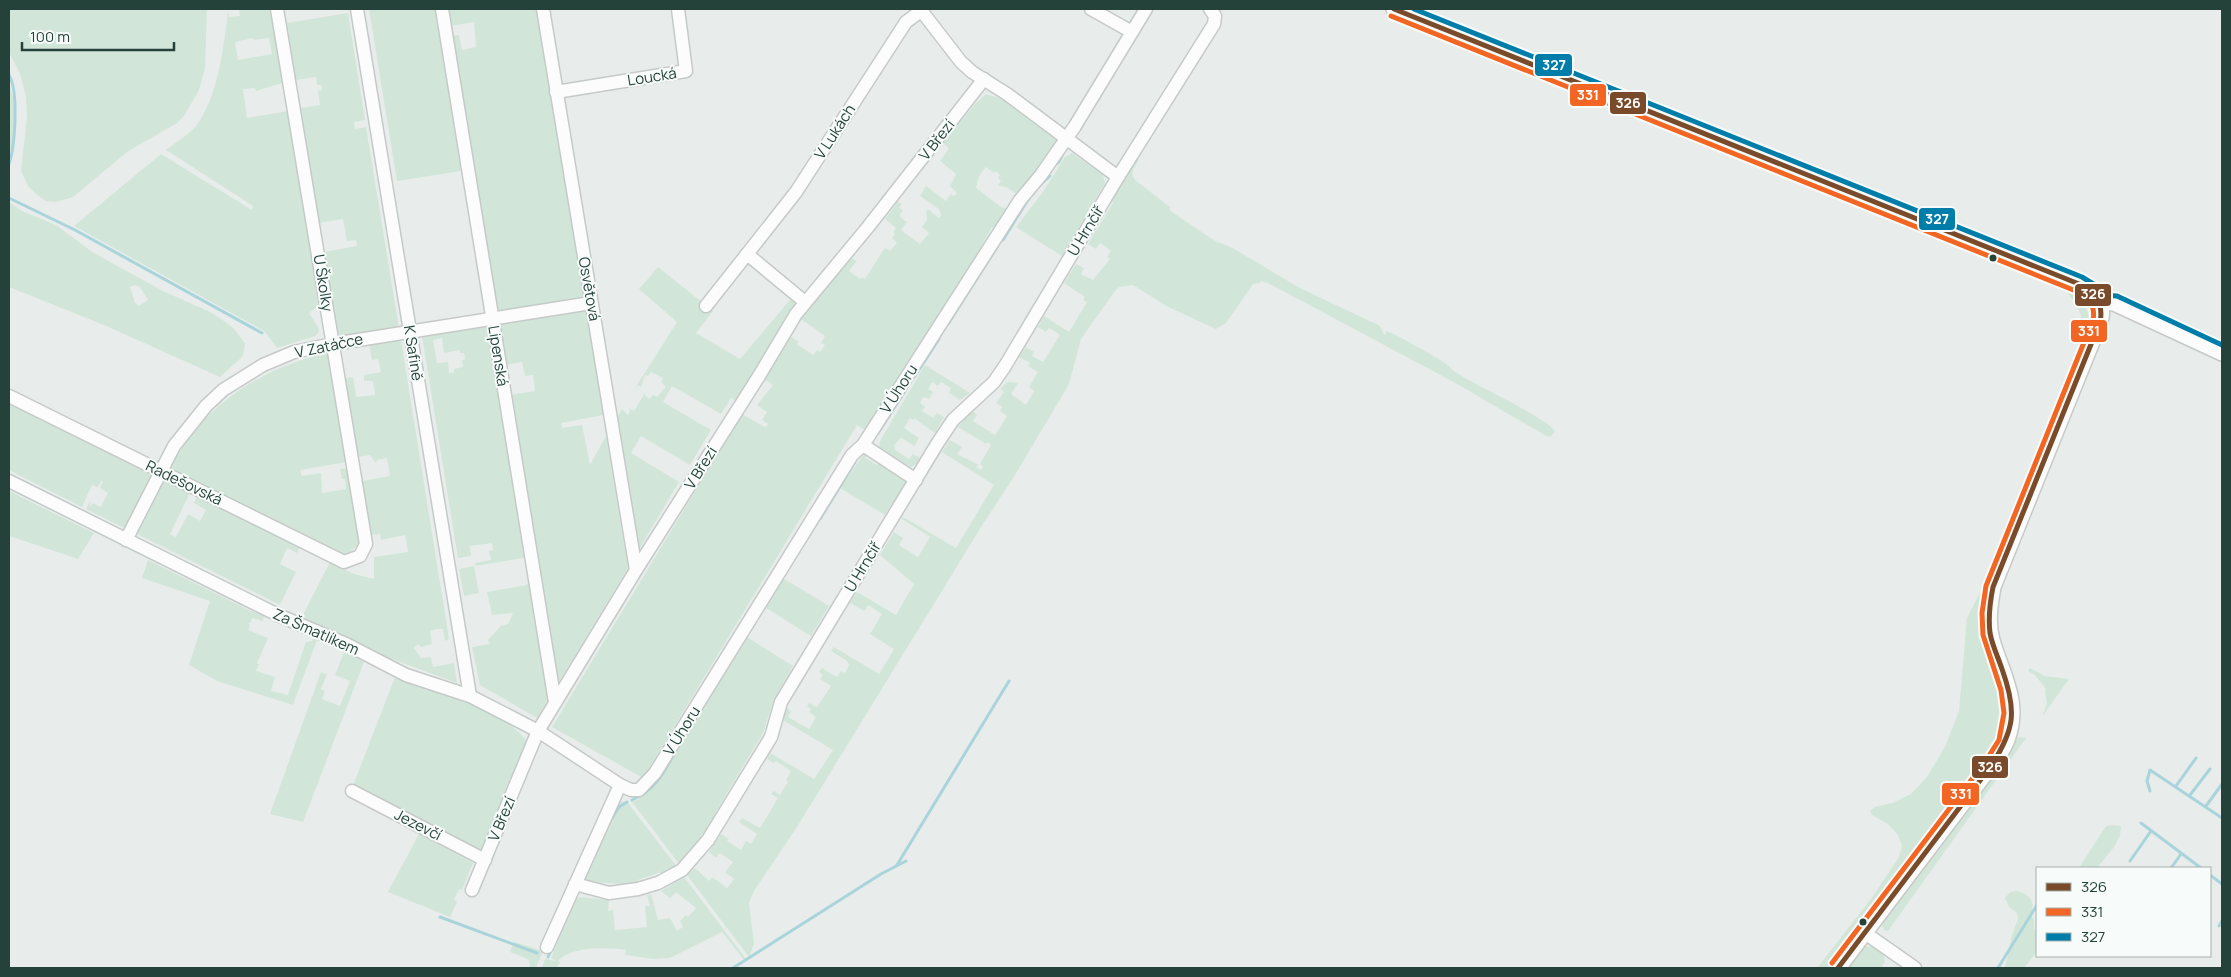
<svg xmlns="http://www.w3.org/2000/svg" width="2231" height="977" font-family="Manrope,sans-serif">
<rect width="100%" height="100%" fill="#e8edeb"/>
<g fill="#d1e6d8" fill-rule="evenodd">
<path d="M9 9H207L205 68 199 90 184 116 177 123 127 152 73 197 56 202 46 201 36 194 28 186 21 171 27 117 26 96 20 74 9 52Z"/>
<path d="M239 9H273L285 82 256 91 255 88 243 89 247 118 289 111 321 304 309 313 318 327 319 332 315 336 277 348 265 332 255 326 74 226 161 154 252 210 253 206 166 150C175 143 188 135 196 126 218 97 224 46 228 11L229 17 240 16ZM253 38 254 40 269 38 272 54 238 60 235 42Z"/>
<path d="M369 9H435L461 171 397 181Z"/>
<path d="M447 9H537L584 298 496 312 452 36 459 35 462 50 476 47 474 22 450 26Z"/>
<path d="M348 13 365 120 354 122 355 129 366 127 399 328 338 338 324 252 357 246 356 240 347 241 343 219 319 223 301 108 320 105 318 91 322 90 321 85H317L316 77 296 80 287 23Z"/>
<path d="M9 82C16 106 18 131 9 155Z"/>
<path d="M986 94 999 98 1000 95 1055 136 1057 142 1019 196 1008 188 998 185 1001 181 998 178 1000 175 996 171 994 173 986 167 979 176 976 188 1001 207 1011 210 997 230 992 227 978 252 981 255 963 283 959 281 956 287 960 289 947 307 944 306 942 310 944 312 931 330 930 328C914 352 897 376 884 401 877 414 871 431 859 439L865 430 857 425 643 778 552 727 742 414 765 427 768 424 762 420 767 412 757 405 773 385 763 379 790 336 799 342 797 344 813 355 817 350 820 352 825 345 821 343 825 336 801 319 805 313 851 258 857 261 849 271 860 279 862 277 865 279C873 267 878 258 885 248L890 251 897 243 892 238 895 234 893 232 896 228 885 219 898 202 902 204 899 207 903 211 900 214 901 218 907 222 901 230 920 244 929 233 922 227 927 220 926 212 928 209 939 218 941 215 939 209 920 196 926 186 946 201 951 194 954 196 957 193 950 186 956 174 940 161 949 148 943 143 976 103Z"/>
<path d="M1072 153 1103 175 1105 183 1062 256 1016 227 1043 192 1065 157Z"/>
<path d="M1136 158 1139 160C1135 167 1129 172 1135 180L1170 207 1169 209 1172 212 1215 241 1231 247 1298 287 1380 326 1384 334H1386V331C1391 331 1438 358 1445 363 1450 367 1454 372 1460 375 1476 385 1548 419 1555 431L1550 437 1546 436 1459 385 1268 283 1260 281 1261 283 1253 284 1226 323 1216 329 1166 306 1133 285 1119 287 1115 291 1081 339 1069 384 1015 475 983 524 797 827 754 891 749 903 754 944 749 957 687 875 695 868 709 881 712 877 727 888 734 879 725 872 733 862 720 853 716 858 709 852 721 834 729 839 727 841 741 850 746 841 751 844 757 834 739 822 742 818 760 828 778 798 771 794 774 791 780 795 788 782 786 780 791 771 776 761 774 763 767 759 770 753 814 779 833 750 783 720 787 708 791 711 788 717 809 729 816 717 809 712 811 709 807 707 809 703 817 707 831 686 820 679 823 675 819 672 822 668 837 677 841 671 845 673 849 665 847 661 831 651 834 647 879 674 894 649 870 634 882 614 868 605 864 611 850 603 857 592 896 615 914 584 880 555 894 532 903 538 899 545 918 557 930 537 902 519 903 517 956 548 994 485 942 452 950 440 962 447 957 454 979 465 976 467 981 470 983 466 980 464 991 445 988 442 986 444 958 427 972 411 977 415 973 421 995 435 1007 416 1000 411 1002 407 996 403 1004 392 1000 389 1007 382 1018 383 1011 394 1026 405 1034 391 1029 387 1038 372 1028 366 1030 363 1019 357 1026 347 1034 352 1032 356 1043 362 1060 335 1049 328 1046 332 1038 327 1044 316 1069 332 1087 302 1083 300 1085 297 1064 283 1076 264 1084 268 1081 274 1093 280 1110 259 1107 257 1111 251 1100 243 1096 249 1088 244 1113 203 1111 198Z"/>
<path d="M9 202 22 211 56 225 92 252 163 291 210 312 224 321 234 329 242 339 245 344 243 356 220 377 104 325 9 287ZM135 285 140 287 148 300 139 306 135 303 130 287Z"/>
<path d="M2004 259 2069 286 2087 310 2091 327 1990 585 2007 704 2001 738 1985 762 1982 760 1977 761 1980 768 1877 908 1875 906 1871 911 1869 910 1865 915 1866 918 1846 944 1849 946 1832 968H1817L1871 899 1899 857 1902 846 1898 835 1888 824 1872 815 1870 811 1875 807 1892 803 1911 794 1927 777 1945 747 1959 711 1967 618 1984 585 2083 338C2086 321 2078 306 2068 293L2002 264Z"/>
<path d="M658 267 713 311 696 333 740 359 790 300 797 304 739 402 731 398 721 414 672 386 663 402 711 430 690 465 641 436 631 453 679 482 638 551 616 419 622 409 628 415 630 411 628 408 634 411 645 393V396L650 399 653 395 657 397 666 387 661 382 663 378 651 372 648 376 645 375 641 387 638 385 630 396 677 322 639 289Z"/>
<path d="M586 310 603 415 561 423 562 428 582 425 590 465 606 436 628 568 558 683 510 395 535 391 533 375 525 376 522 362 505 365 499 324Z"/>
<path d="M487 326 524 558 475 566V563L491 560 489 551 493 550 492 543 470 546 471 556 458 558 422 336ZM442 338 444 353 460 350V353H464L465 359 462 360 463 367 454 369V373H449L448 362 437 363 433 340Z"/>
<path d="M401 340 449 639 445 641 443 629H436L430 631 432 644 421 647 418 644 414 648 421 658 431 657 433 667 454 663 457 683 378 654 302 617 330 562 354 574 374 579V557L408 552 405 535 381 540 380 534 371 535 362 481 390 476 387 458 377 460 376 463 370 455 358 457 345 378 353 377 356 397 375 395 373 381H364V375L381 372 378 359 372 360 369 345Z"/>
<path d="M328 352 347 462 300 470 302 476 321 473 322 493 346 489 345 479H342L340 469 348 468 360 544 344 556 170 469C204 403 259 370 328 352Z"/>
<path d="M925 365 970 393 960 400 949 393 951 388 941 382 938 386 932 382 928 389 933 392 929 399 923 397 920 403 925 407 922 411 933 418 937 413 944 417 935 433 914 418 913 420 910 418 904 428 919 438 914 446 902 438 898 440 894 446 895 450 909 459 913 454 920 458 917 463 911 467 879 449 880 441Z"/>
<path d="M9 402 151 473V478L126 529 86 509 90 501V507L93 503 101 507 108 493 100 488 103 481H101L98 487 92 485 82 507 9 470Z"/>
<path d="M864 454 867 455 865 458 877 465 879 462 904 479 906 483 894 507 891 505 885 515 840 488Z"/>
<path d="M165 480 190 493 170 534 176 537 188 514 200 521 206 510 194 503 197 496 300 547 297 553 287 548 280 564 296 572 280 605 137 534Z"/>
<path d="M9 491 94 533 78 559 9 536Z"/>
<path d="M148 560 251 611 264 616 263 621 252 618 250 623H248L250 625 248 630 268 638 257 663 259 664 256 671 275 677 271 691 288 695 306 642 312 641 313 638 317 640 293 705 217 681 189 665 210 601 142 578Z"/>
<path d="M474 566 479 593 464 596 459 569Z"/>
<path d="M781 577 829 606 811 636 766 608 747 637 793 666 774 699 763 733 714 815 717 817 705 837 702 834 697 843 700 844 680 865 632 802 639 799 655 782Z"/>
<path d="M528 582 548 699 537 718 480 685 472 647 489 644 488 640 501 626 508 624 513 613 492 615 487 592 527 585Z"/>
<path d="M344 652 364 662 303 822 270 814 321 672 327 674 321 689 325 691 322 699 340 706 350 681 335 675Z"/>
<path d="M2030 668 2045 676 2069 679 2042 717 2047 704 2045 690 2046 689 2035 675 2028 671Z"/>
<path d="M395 677C437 691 496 705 526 740L525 752 482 853 352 788Z"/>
<path d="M2019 737 2026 738 1888 931H1885L1880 923 2013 740Z"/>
<path d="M623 801 625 805 628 803 677 867 663 876 661 872 638 880 639 885 626 887 623 884 587 882 585 879 589 870 587 869 617 803Z"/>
<path d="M2114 825 2121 826 2120 836 2114 847 2097 868H2079L2106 826Z"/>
<path d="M419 834 473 863 462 890 459 889 454 900 457 902 450 917 388 892Z"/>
<path d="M684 877 746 959 744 960 722 932 670 958 654 959 625 955 626 950C608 947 570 946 558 961L560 962 557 968H542L545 959 556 961 551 958 574 901 580 897 609 900 608 911 613 910 615 930 647 927 645 906H650L647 895 651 894 658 920 670 918 677 931 683 927 680 921 686 915 688 917 696 908 676 892 670 898 661 891Z"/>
<path d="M2017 891C2031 894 2036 903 2030 915L2034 919V929H2037L2036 953 2024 968H2005L2012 935 2018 919 2017 913 2009 907 2005 898 2010 892Z"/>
<path d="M514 942 543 951 536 968H529L530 964 528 959 510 952Z"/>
<path d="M1873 945 1883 951 1885 962 1882 966 1884 968H1848L1864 946 1871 947Z"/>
</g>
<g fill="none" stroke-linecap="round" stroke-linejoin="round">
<g stroke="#a9d4db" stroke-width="3">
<path d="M9 75C19 92 15 146 9 164"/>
<path d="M1058 163 1062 156"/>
<path d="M1041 184 1050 176"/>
<path d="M9 198 75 230 262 333"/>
<path d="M1003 240 1029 198"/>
<path d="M948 324 997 247"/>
<path d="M915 376 939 339"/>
<path d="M878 433 905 391"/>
<path d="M820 519 855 462"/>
<path d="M2176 786 2196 758"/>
<path d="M2150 791 2147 781 2150 770 2222 818"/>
<path d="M2190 795 2210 769"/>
<path d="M632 800C655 789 661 777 673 756"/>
<path d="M2206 806 2222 784"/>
<path d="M612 818 619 807 627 802"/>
<path d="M2141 823 2201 868"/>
<path d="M2130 861 2151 831"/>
<path d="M897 865 1009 681"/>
<path d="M2171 868 2181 854"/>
<path d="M2210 875 2222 884"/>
<path d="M440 917 537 953"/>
<path d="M2219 926 2222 921"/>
<path d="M548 957 552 948"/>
<path d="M733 968 881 874 906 861"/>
<path d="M1998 968 2037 905"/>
</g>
<g stroke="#c5cac8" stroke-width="15">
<g id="minor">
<path d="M357 9 470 696"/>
<path d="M442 9 555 702"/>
<path d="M543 9 636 570"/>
<path d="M920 9 961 62 972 72 1007 94 1118 177"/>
<path d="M1091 9 1132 32"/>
<path d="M556 92 686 71 678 9"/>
<path d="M747 254 805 302"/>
<path d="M706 306 796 192 906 22 922 10"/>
<path d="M9 396 344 562 360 556 366 544 277 9"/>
<path d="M863 445 916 480"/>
<path d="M9 481 278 615 348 645 406 675 470 696 538 731 620 785 631 790H639L655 773 852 455 863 445 1020 200 1041 175 1075 126 1146 9"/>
<path d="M126 540 174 446 206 406 223 390 263 365 294 352 333 344 591 303"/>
<path d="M352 791 485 860"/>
<path d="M575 884 609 893 638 889 658 883 682 870 708 840 771 737 781 702 937 444 953 420 994 382 1005 366 1118 177 1214 24 1215 16 1210 9"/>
<path d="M472 890 538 731 636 570 759 376 796 314 868 227 984 79"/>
<path d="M1865 933 1915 968"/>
<path d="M547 947 620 785"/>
</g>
</g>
<g stroke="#c5cac8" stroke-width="18">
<g id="tertiary">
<path d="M1394 9 2079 284C2094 292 2106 303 2100 322L1993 587C1990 604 1987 623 1992 640 2002 675 2021 701 2007 740 2004 749 1996 758 1991 766L1838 968"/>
<path d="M2100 302 2114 303 2222 353"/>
</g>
</g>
<use href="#minor" stroke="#fcfcfc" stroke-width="12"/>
<use href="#tertiary" stroke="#fcfcfc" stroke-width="15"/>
<g stroke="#f7fbf9" stroke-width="9">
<path id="bus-1" d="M1394 9 2079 284C2095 293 2104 303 2100 322L1993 587C1990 602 1988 617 1990 633 1992 645 1998 657 2002 669 2017 711 2015 729 1991 766L1838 968"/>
</g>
<g stroke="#f7fbf9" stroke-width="9">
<path id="bus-2" d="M1391 16 2076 291C2088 298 2096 305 2093 320L1986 586 1982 613 1983 635 2001 690 2004 713 1999 740 1985 762 1832 963"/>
</g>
<g stroke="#f7fbf9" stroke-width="9">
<g id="bus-3">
<path d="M1414 9 2082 277 2095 285 2106 297"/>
<path d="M2101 295 2117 296 2222 345"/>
</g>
</g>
<use href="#bus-1" stroke="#7a4b2a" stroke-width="5"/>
<use href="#bus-2" stroke="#f26522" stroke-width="5"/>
<use href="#bus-3" stroke="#007da8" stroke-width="5"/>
</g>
<g fill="#24423a" stroke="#f7fbf9" stroke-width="2">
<circle cx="1993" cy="258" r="4.5"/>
<circle cx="1863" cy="922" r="4.5"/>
</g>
<g text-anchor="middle" stroke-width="4" stroke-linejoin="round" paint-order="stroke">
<g font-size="15" fill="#24423a" stroke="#f7fbf9">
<text transform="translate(652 77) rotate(-9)" y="5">Loucká</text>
<text transform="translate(835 132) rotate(-57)" y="5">V Lukách</text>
<text transform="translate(937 140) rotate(-52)" y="5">V Březí</text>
<text transform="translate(1086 231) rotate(-59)" y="5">U Hrnčíř</text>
<text transform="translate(323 283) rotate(81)" y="5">U Školky</text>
<text transform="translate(589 289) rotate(80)" y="5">Osvětová</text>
<text transform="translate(329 346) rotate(-12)" y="5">V Zatáčce</text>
<text transform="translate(413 353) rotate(81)" y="5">K Safině</text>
<text transform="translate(498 356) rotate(81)" y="5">Lipenská</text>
<text transform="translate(899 389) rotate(-57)" y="5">V Úhoru</text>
<text transform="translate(701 468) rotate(-58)" y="5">V Březí</text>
<text transform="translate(184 483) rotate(26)" y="5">Radešovská</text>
<text transform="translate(863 567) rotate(-59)" y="5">U Hrnčíř</text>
<text transform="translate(316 632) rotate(24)" y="5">Za Šmatlíkem</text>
<text transform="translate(682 731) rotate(-58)" y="5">V Úhoru</text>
<text transform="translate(502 819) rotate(-67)" y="5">V Březí</text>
<text transform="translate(418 825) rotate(27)" y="5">Jezevčí</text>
</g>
</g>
<g stroke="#f7fbf9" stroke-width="2">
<rect x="1534" y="53" width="39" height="24" rx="5" fill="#007da8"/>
<rect x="1569" y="83" width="38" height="24" rx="5" fill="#f26522"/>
<rect x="1609" y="91" width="38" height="24" rx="5" fill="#7a4b2a"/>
<rect x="1918" y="207" width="38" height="24" rx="5" fill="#007da8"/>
<rect x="2074" y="283" width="38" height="24" rx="5" fill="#7a4b2a"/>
<rect x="2070" y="319" width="38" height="24" rx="5" fill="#f26522"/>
<rect x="1971" y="755" width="38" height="24" rx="5" fill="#7a4b2a"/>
<rect x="1941" y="782" width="39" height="24" rx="5" fill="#f26522"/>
</g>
<g font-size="14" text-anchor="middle" font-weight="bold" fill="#fff">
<text x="1554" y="70">327</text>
<text x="1588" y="100">331</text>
<text x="1628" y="108">326</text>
<text x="1937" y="224">327</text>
<text x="2093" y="299">326</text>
<text x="2089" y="336">331</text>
<text x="1990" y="772">326</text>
<text x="1961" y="799">331</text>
</g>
<rect width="2231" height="977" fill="none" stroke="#24423a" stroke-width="20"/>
<rect x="2036" y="867" width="175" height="90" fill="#f7fbf9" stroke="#a3b1ad"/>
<rect x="2046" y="883" width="25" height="8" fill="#7a4b2a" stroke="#a3b1ad"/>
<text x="2081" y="892" font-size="15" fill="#24423a">326</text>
<rect x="2046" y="908" width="25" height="8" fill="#f26522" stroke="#a3b1ad"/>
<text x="2081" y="917" font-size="15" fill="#24423a">331</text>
<rect x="2046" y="933" width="25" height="8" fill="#007da8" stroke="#a3b1ad"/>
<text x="2081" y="942" font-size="15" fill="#24423a">327</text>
<path d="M22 42v8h152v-8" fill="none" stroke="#24423a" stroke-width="2.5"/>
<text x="30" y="42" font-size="15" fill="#24423a" stroke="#f7fbf9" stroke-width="4" paint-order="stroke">100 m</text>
</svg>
